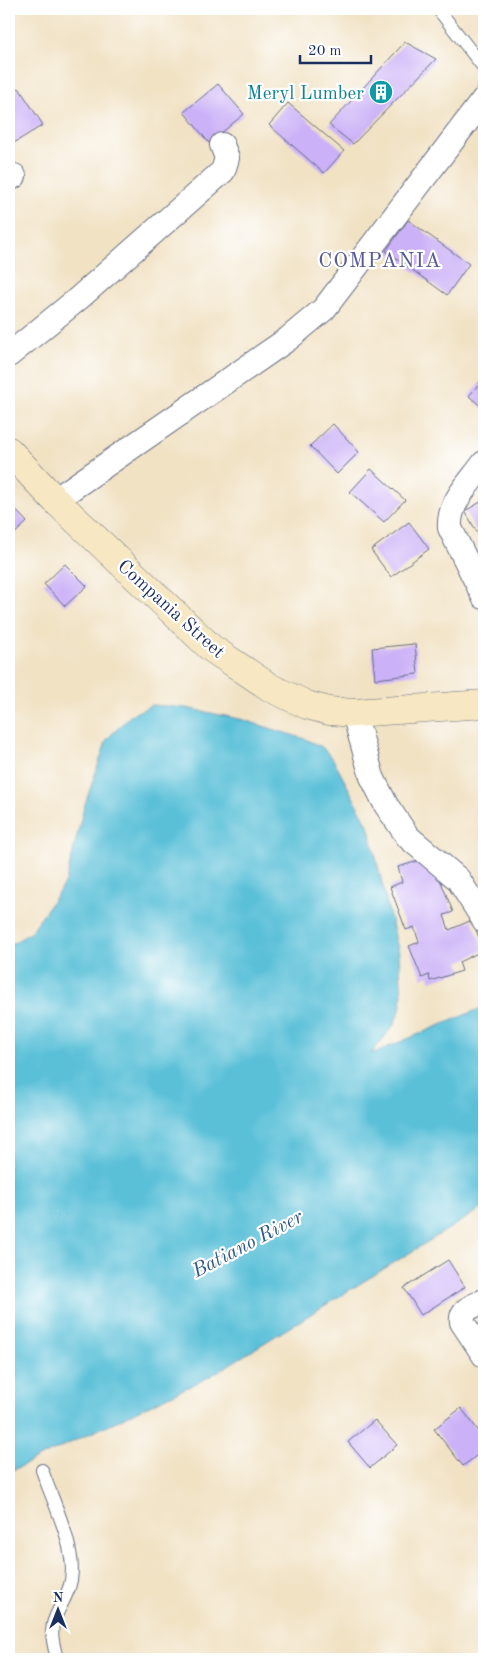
<svg xmlns="http://www.w3.org/2000/svg" width="493" height="1668" font-family="'Old Standard TT',serif">
<rect width="100%" height="100%" fill="#fff"/>
<filter id="ink" filterUnits="userSpaceOnUse"><feTurbulence type="fractalNoise" baseFrequency=".02" numOctaves="2"/><feDisplacementMap in="SourceGraphic" scale="10" xChannelSelector="R" yChannelSelector="G"/><feConvolveMatrix kernelMatrix="1 2 1 2 8 2 1 2 1" color-interpolation-filters="sRGB"/></filter>
<filter id="wash" filterUnits="userSpaceOnUse"><feTurbulence type="fractalNoise" baseFrequency=".0096" numOctaves="4" result="noise"/><feDisplacementMap in="SourceGraphic" scale="20" xChannelSelector="R" yChannelSelector="G"/><feGaussianBlur stdDeviation="1.12" result="paint"/><feColorMatrix in="noise" values="0 0 0 0 0 0 0 0 0 0 0 0 0 0 0 0 0 1.4 0 .05"/><feComposite in="paint" operator="in"/></filter>
<g filter="url(#wash)">
<rect width="100%" height="100%" fill="#f1e2c4"/>
<path fill="#5ac0d8" stroke="#3a789b" d="M152 705 186 708 240 719 305 739 322 747 333 759 368 825 399 953 402 997 400 1010 393 1026 371 1054 484 1007V1207L209 1377 9 1472V946L31 932 66 881 84 807 107 739 131 715Z"/>
<g id="blocks">
<g fill="#cbb1f7">
<path d="M405 42 436 59 353 144 329 125Z"/>
<path d="M218 84 244 114 209 143 184 112Z"/>
<path d="M19 88 43 125 9 146V95Z"/>
<path d="M288 103 344 151 324 173 269 125Z"/>
<path d="M408 220 469 264 447 295 386 251Z"/>
<path d="M484 378V409L469 396Z"/>
<path d="M333 424 359 452 337 474 310 446Z"/>
<path d="M371 469 405 500 384 522 350 492Z"/>
<path d="M484 500V545L465 511Z"/>
<path d="M9 503 27 522 9 539Z"/>
<path d="M409 522 429 549 391 577 371 550Z"/>
<path d="M65 564 87 586 65 606 44 584Z"/>
<path d="M415 644 418 674 375 679 372 648Z"/>
<path d="M425 859 429 871 436 869 453 912 444 915 449 930 472 920 484 950 459 962 462 971 430 981 429 975 422 978 409 946 419 942 414 927 406 930 390 887 402 882 398 867Z"/>
<path d="M448 1260 465 1287 421 1315 404 1288Z"/>
<path d="M461 1408 484 1438V1450L463 1466 434 1429Z"/>
<path d="M375 1420 397 1445 370 1468 348 1442Z"/>
</g>
</g>
</g>
<g filter="url(#ink)">
<use href="#blocks" fill-opacity="0" stroke="#666e82" stroke-width="1"/>
<g fill="none" stroke-linecap="round" stroke-linejoin="round">
<g stroke="#666e82" stroke-width="14">
<g id="lane">
<path d="M438 9 484 68"/>
<path d="M42 1470C52 1500 77 1548 71 1580 69 1594 60 1605 55 1618 49 1631 54 1646 57 1659"/>
</g>
</g>
<g stroke="#666e82" stroke-width="26">
<g id="street">
<path d="M9 179 14 176"/>
<path d="M9 355 79 298 223 171 227 158 222 145"/>
<path d="M484 463C470 483 448 502 450 528L484 597"/>
<path d="M55 500 288 339 324 309 484 99"/>
<path d="M354 713 372 777 386 805 408 837 458 879 484 920"/>
<path d="M484 1301C474 1306 460 1309 462 1322L484 1355"/>
</g>
</g>
<g stroke="#666e82" stroke-width="29">
<path id="secondary" d="M9 451 55 500 211 648 271 688 307 705 329 711 354 713 484 704"/>
</g>
<use href="#lane" stroke="#fff" stroke-width="12"/>
<use href="#street" stroke="#fff" stroke-width="24"/>
<use href="#secondary" stroke="#f7e8c3" stroke-width="28"/>
</g>
</g>
<defs>
<g id="building-disc" transform="scale(1.25)"><circle r="9.5" fill="#0f9aa8" stroke="#fff"/><path d="M-4-6H4V6H1V3H-1V6H-4ZM-2.5-4.3h1.7v1.8h-1.7ZM.8-4.3h1.7v1.8H.8ZM-2.5-1h1.7V.8h-1.7ZM.8-1h1.7V.8H.8Z" fill="#fff"/></g>
</defs>
<g fill-rule="evenodd">
<use href="#building-disc" x="381" y="92"/>
</g>
<g text-anchor="middle" stroke-width="4.5" stroke-linejoin="round" paint-order="stroke">
<g font-size="19" fill="#0d838f" stroke="#fff" text-anchor="end">
<text x="364" y="99">Meryl Lumber</text>
</g>
<g font-size="19" fill="#1b2f5e" stroke="#fff">
<text transform="translate(172 608) rotate(42)" y="7">Compania Street</text>
</g>
<g font-size="20" font-style="italic" fill="#2e5a83" stroke="#fff">
<text transform="translate(247 1243) rotate(-28)" y="7">Batiano River</text>
</g>
<g font-size="21" letter-spacing="1" fill="#595c94" stroke="#fff">
<text x="380" y="267">COMPANIA</text>
</g>
</g>
<rect width="493" height="1668" fill="none" stroke="#fff" stroke-width="30"/>
<g transform="translate(58 1610)" stroke="#ffffff" stroke-width="4" paint-order="stroke">
<path d="M0-4L9 19L0 12L-9 19Z" fill="#1b2f5e"/>
<text y="-8" font-size="14" font-weight="bold" text-anchor="middle" fill="#1b2f5e">N</text>
</g>
<path d="M300 55v8h71v-8" fill="none" stroke="#1b2f5e" stroke-width="2.5"/>
<text x="308" y="55" font-size="15" fill="#1b2f5e" stroke="#ffffff" stroke-width="4" paint-order="stroke">20 m</text>
</svg>
